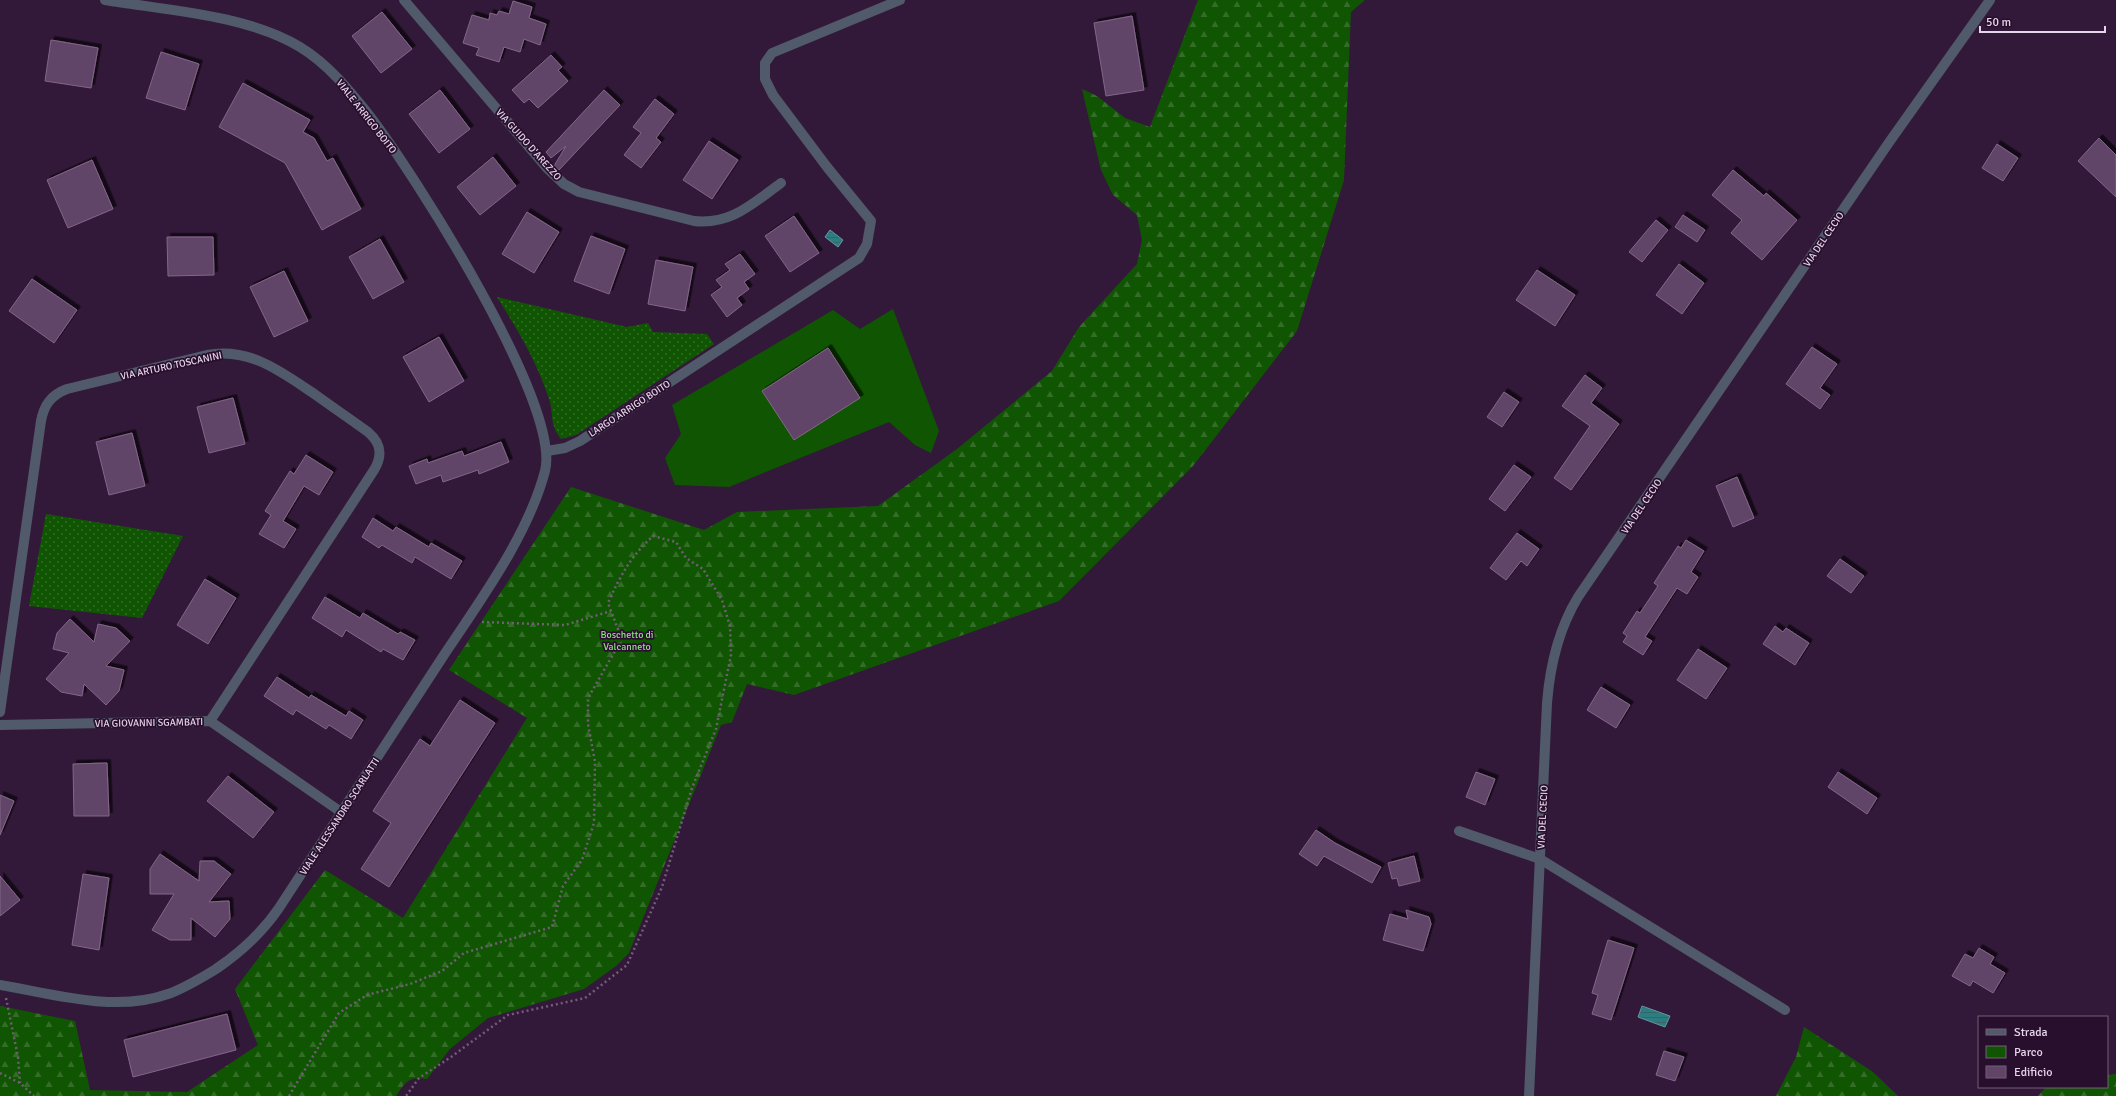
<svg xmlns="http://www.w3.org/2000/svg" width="2116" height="1096" font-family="Signika,sans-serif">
<defs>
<pattern id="green-dots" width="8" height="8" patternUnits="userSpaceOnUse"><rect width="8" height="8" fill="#105602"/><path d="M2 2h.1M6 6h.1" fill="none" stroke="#336d27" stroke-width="1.8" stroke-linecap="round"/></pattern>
<pattern id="forest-firs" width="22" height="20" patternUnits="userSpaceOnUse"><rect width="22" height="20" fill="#105602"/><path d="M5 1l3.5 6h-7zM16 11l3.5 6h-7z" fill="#336d27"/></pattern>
<pattern id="water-rules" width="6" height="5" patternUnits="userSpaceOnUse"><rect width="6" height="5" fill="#2c7d82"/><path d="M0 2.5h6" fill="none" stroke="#36656a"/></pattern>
<filter id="shadow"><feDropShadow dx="3.5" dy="-3.5" stdDeviation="0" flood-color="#0009"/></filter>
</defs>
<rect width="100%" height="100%" fill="#331939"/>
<g fill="url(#green-dots)">
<path d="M497 297 627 327 648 323 653 332 707 334 714 344 576 435 561 439C548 422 555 414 548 396 536 360 517 329 497 297Z"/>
<path d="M46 514 183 536 142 618 29 606Z"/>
</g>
<g fill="url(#forest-firs)">
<path d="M1198 0H1365L1351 12 1344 180 1297 331 1193 466 1059 601 794 695 747 684 732 722 721 725 629 953 616 966 584 989 488 1018 450 1049 427 1079C409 1076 406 1081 396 1096H0V1006L75 1021 90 1090 187 1092 258 1045 235 989 325 870 403 918 527 718 449 670 571 487 704 530 737 512 878 506 957 449 1052 371 1079 327 1137 264 1142 240 1137 215 1113 195 1101 170 1082 89 1097 96 1125 118 1150 127Z"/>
<path d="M1804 1027 1873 1072 1898 1096H1776L1796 1057Z"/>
<path d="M2116 1074V1096H2038L2046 1087H2107V1075Z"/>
</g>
<path fill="#105602" d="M893 309 939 431 931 453 915 445 889 422 729 487 675 485 665 458 681 434 672 405 833 310 860 329Z"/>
<g fill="url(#water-rules)" stroke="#6497a1">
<path d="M830 230 843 240 838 247 825 237Z"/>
<path d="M1642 1006 1670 1016 1665 1027 1638 1017Z"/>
</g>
<g fill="#614467" stroke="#85658a" filter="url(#shadow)">
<path d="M513 1 532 7 529 18 546 24 540 45 524 39 520 52 504 47 499 62 476 55 479 48 463 43 472 15 489 20 490 13 497 15 499 11 509 14Z"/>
<path d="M382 12 412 49 381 73 352 36Z"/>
<path d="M1132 16 1144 90 1106 96 1094 23Z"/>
<path d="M51 40 98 48 91 88 45 81Z"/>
<path d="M161 52 199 64 185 110 146 98Z"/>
<path d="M551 55 562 67 558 70 568 81 538 108 529 99 524 103 512 90Z"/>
<path d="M243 83 310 120 303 132 314 138 327 161 333 158 361 209 322 230 285 163 219 127Z"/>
<path d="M440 90 470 129 439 153 409 114Z"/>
<path d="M604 90 620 105 559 170 554 166 566 146 551 158 546 152Z"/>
<path d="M655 99 674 114 656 138 661 142 641 168 624 155 641 133 633 127Z"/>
<path d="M2099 138 2116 155V197L2078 161Z"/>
<path d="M709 141 738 160 712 199 683 180Z"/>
<path d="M1997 144 2018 158 2003 181 1982 168Z"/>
<path d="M493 157 516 186 480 215 457 187Z"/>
<path d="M92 160 113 209 68 228 47 180Z"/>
<path d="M1733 170 1764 196 1766 193 1797 220 1762 260 1731 233 1742 220 1712 195Z"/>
<path d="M527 212 559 232 534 273 502 254Z"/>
<path d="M1683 215 1705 230 1697 242 1675 227Z"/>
<path d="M794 216 819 253 790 272 765 236Z"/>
<path d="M1656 220 1668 230 1642 262 1629 252Z"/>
<path d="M591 236 625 249 609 294 574 281Z"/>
<path d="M167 237H213L214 275 168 276Z"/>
<path d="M380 239 404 282 373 299 349 257Z"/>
<path d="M740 254 755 274 744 282 749 289 737 298 742 305 727 317 711 295 722 287 716 280 730 270 725 264Z"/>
<path d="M656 260 693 267 685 311 648 304Z"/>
<path d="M1679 264 1704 283 1682 314 1656 295Z"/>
<path d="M1537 270 1575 295 1555 326 1516 300Z"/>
<path d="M284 271 308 321 274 337 250 287Z"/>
<path d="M32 279 77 310 54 343 9 311Z"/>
<path d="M439 337 464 381 429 402 403 357Z"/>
<path d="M1812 347 1837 364 1820 388 1830 395 1820 409 1786 384Z"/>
<path d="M828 348 860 398 794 440 762 391Z"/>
<path d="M1585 375 1602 388 1591 403 1619 424 1571 490 1554 478 1590 426 1562 406Z"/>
<path d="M1504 392 1519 402 1502 427 1487 417Z"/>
<path d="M233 398 245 444 209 453 197 407Z"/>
<path d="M132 433 145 486 109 495 96 442Z"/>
<path d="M501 442 509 462 479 474 478 470 443 482 441 475 416 484 409 466 427 459 428 463 462 451 464 456Z"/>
<path d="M306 455 333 472 319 495 304 486 283 521 296 529 284 548 259 534 271 515 265 511 290 471 294 474Z"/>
<path d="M1514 465 1531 477 1505 511 1489 499Z"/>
<path d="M1737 477 1754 518 1733 527 1716 486Z"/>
<path d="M373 518 393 531 396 527 429 547 431 543 462 561 451 579 415 557 412 563 382 545 379 548 362 537Z"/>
<path d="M1517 533 1539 549 1527 566 1521 561 1506 580 1490 568Z"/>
<path d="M1686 540 1704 551 1691 572 1698 577 1687 594 1677 588 1645 637 1652 641 1643 655 1623 642 1627 636 1623 633 1637 611 1640 613 1658 586 1654 583 1678 546 1681 548Z"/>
<path d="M1840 559 1864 576 1851 593 1827 576Z"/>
<path d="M205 579 236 598 208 644 177 625Z"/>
<path d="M325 597 360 618 363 613 398 634 400 632 415 640 403 660 383 649 381 652 346 630 342 637 312 618Z"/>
<path d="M70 619 94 642 98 624 116 628 130 641 106 666 124 670 119 691 106 705 84 684 82 696 61 692 46 679 69 653 53 649 57 633Z"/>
<path d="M1775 626 1783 632 1786 628 1809 643 1795 665 1763 644Z"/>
<path d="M1698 649 1727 668 1706 699 1677 680Z"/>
<path d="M277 677 309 698 311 695 346 716 349 711 363 720 351 739 329 725 326 729 296 710 293 715 264 696Z"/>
<path d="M1601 687 1630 705 1616 728 1587 710Z"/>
<path d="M460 700 495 723 389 887 361 869 391 823 373 811 420 739 430 746Z"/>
<path d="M107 763 109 816H74L73 764Z"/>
<path d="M1476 772 1495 779 1485 805 1466 797Z"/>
<path d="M1838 772 1877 798 1867 814 1828 787Z"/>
<path d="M228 776 274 812 253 838 207 801Z"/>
<path d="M0 795 14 801 0 835Z"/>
<path d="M1316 830 1335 843 1381 867 1372 883 1324 856 1317 866 1299 854Z"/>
<path d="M160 854 199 881 200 861H214L231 874 209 902 229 901 230 919 215 937 191 918V940H170L152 930 174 894H150V869Z"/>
<path d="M1414 856 1420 881 1399 886 1397 878 1392 879 1388 863Z"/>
<path d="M83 874 109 878 99 950 72 945Z"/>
<path d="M0 876 20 900 0 916Z"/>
<path d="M1406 910 1429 917 1431 924 1423 951 1383 940 1390 914 1408 919Z"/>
<path d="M1608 940 1634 948 1611 1020 1592 1014 1598 995 1592 993Z"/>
<path d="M1979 948 1994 957 1990 964 2005 973 1993 993 1973 981 1970 986 1952 976 1965 954 1973 958Z"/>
<path d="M227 1014 236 1050 133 1077 124 1040Z"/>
<path d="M1664 1051 1684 1057 1675 1081 1656 1075Z"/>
</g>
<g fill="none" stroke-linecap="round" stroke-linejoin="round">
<g stroke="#745d79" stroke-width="2.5" stroke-dasharray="2 3" stroke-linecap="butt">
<path d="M482 622 565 625 611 611"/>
<path d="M6 998 18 1057 20 1083"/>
<path d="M0 1073 20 1083 34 1096"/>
<path d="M289 1096 339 1013 367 995 410 984 442 971 464 953 552 927 563 886 582 860 594 823 595 762 588 724V698L619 644V632L608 603C620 576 631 556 653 536L676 542 686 558 703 569 722 600 730 626 731 655 716 729 692 788 662 887 627 965 585 998 508 1015 451 1057 419 1078 406 1096"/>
</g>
<g stroke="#505a6b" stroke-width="10">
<path d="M404 0 547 168 564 184 579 192 694 221C731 225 752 204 781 183"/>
<path d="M547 451 565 448 580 441 859 258 867 244 871 221 827 167 773 95 765 79V63L772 53 900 0"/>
<path d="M0 712 41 421C44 405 51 395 67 389L207 355C249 347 280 371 313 393 331 406 350 419 368 432 381 443 383 455 374 470L210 721"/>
<path d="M0 725 210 721 341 812"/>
<path d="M1459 831 1540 859 1785 1010"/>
<path d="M0 985C53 994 115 1013 168 994 185 988 201 978 216 969 241 952 262 933 279 908 333 824 388 741 442 658 479 602 528 536 545 471 562 405 413 172 369 115 349 90 328 64 300 47 248 15 165 10 105 0"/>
<path d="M1529 1096 1547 703C1550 665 1558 630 1578 597L1890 141 1990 0"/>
</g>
</g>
<g text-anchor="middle" stroke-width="3.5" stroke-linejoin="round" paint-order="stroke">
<g font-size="10" fill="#e6d4e9" stroke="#290f2e">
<text transform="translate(367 116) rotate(52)" y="4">VIALE ARRIGO BOITO</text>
<text transform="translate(529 144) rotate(48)" y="4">VIA GUIDO D'AREZZO</text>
<text transform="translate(1823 239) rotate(-56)" y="4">VIA DEL CECIO</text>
<text transform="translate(171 365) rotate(-12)" y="4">VIA ARTURO TOSCANINI</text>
<text transform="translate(629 408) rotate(-33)" y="4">LARGO ARRIGO BOITO</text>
<text transform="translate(1641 506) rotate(-56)" y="4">VIA DEL CECIO</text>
<text transform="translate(149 722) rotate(-1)" y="4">VIA GIOVANNI SGAMBATI</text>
<text transform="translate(339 816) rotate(-57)" y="4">VIALE ALESSANDRO SCARLATTI</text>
<text transform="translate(1542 817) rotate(-87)" y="4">VIA DEL CECIO</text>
</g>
<g font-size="10" fill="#8be27e" stroke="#290f2e">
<text x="627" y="638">Boschetto di<tspan x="627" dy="12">Valcanneto</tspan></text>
</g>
</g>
<rect x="1978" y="1016" width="130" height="72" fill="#290f2e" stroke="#755e79"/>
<rect x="1986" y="1029" width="20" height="6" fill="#505a6b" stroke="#755e79"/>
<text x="2014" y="1036" font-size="12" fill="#e6d4e9">Strada</text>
<rect x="1986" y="1046" width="20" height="12" fill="#105602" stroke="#755e79"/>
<text x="2014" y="1056" font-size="12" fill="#e6d4e9">Parco</text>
<rect x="1986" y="1066" width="20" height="12" fill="#614467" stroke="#755e79"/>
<text x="2014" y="1076" font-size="12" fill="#e6d4e9">Edificio</text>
<path d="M1980 26v6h125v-6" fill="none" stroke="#e6d4e9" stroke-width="2"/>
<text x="1986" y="26" font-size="12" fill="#e6d4e9" stroke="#290f2e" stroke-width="3" paint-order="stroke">50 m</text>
</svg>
